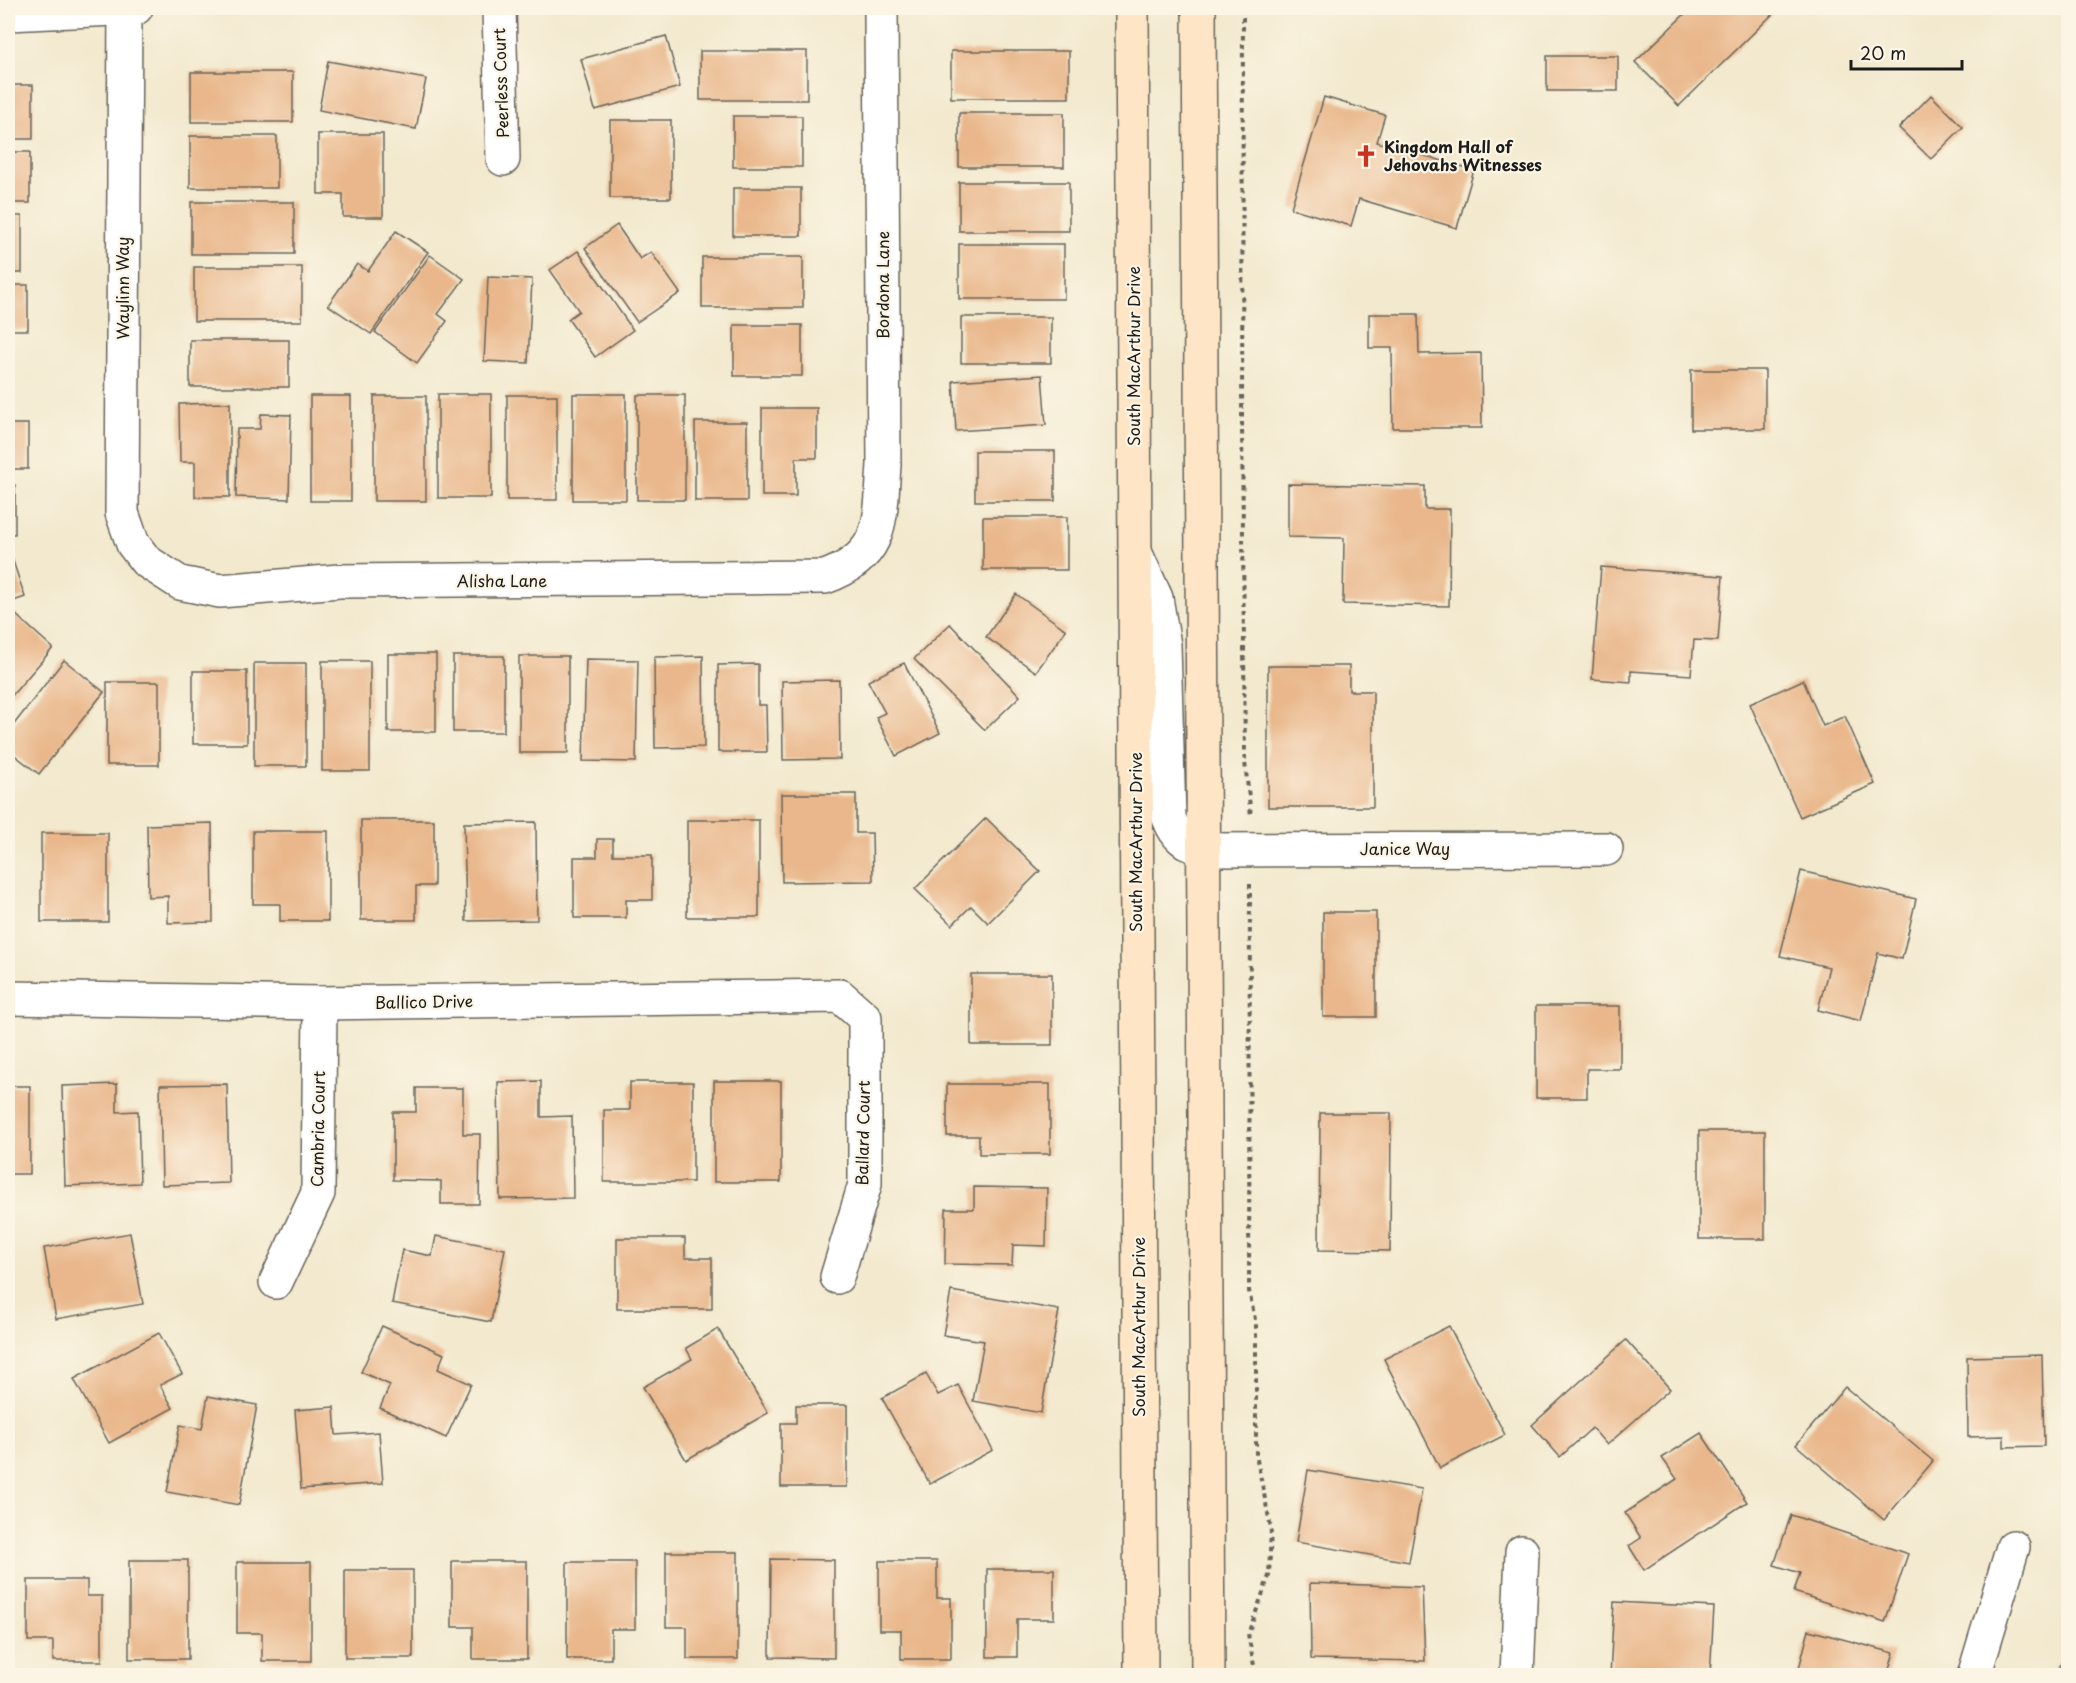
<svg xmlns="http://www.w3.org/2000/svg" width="2076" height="1683" font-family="'Playpen Sans',sans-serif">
<rect width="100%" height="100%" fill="#fcf5e5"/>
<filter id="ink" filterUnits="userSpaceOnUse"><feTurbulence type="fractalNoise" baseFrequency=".0167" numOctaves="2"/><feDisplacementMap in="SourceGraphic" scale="12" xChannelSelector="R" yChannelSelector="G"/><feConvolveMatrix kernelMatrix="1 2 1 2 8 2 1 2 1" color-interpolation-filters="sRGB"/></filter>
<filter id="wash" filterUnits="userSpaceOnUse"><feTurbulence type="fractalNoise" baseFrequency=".008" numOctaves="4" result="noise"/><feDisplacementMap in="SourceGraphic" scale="24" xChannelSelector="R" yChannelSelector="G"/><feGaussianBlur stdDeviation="1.35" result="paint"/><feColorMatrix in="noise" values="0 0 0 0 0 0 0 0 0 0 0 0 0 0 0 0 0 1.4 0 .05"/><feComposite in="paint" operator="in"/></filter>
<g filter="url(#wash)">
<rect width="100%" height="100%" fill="#f2e9ce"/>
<g id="blocks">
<g fill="#e9b78b">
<path d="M1691 8H1779L1679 106 1635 62Z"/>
<path d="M666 36 680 87 595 110 581 59Z"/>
<rect x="700" y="51" width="107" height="49"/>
<rect x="951" y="51" width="118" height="47"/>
<rect x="1547" y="56" width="71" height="35"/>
<path d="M328 61 426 79 416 129 319 110Z"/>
<rect x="191" y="72" width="102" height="50"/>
<rect x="8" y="85" width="25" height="54"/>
<path d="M1931 95 1963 127 1931 159 1899 128Z"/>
<path d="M1324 97 1385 115 1377 142 1474 170 1457 228 1359 199 1351 226 1291 208Z"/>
<rect x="959" y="113" width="105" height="54"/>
<rect x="733" y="116" width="69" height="51"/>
<rect x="610" y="120" width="61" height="78"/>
<path d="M318 134H383V217H343V194H318Z"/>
<rect x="190" y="136" width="87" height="52"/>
<rect x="8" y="152" width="22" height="51"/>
<rect x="959" y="182" width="110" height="49"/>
<rect x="733" y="188" width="68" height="48"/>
<rect x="191" y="202" width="103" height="52"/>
<rect x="8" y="216" width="14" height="57"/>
<path d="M617 225 640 259 651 252 680 293 637 322 585 248Z"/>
<path d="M396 231 428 252 371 334 328 305 357 264 368 271Z"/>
<rect x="959" y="244" width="105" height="55"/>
<path d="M578 251 633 330 595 357 568 319 579 311 550 270Z"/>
<path d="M430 255 464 279 438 314 447 321 417 363 375 332Z"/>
<rect x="702" y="257" width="101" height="51"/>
<rect x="194" y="267" width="108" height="54"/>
<path d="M488 277 532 279 528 363 484 361Z"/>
<rect x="8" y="285" width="20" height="45"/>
<path d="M1369 314H1418L1419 354 1481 353 1482 428H1393L1392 348H1369Z"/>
<rect x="961" y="317" width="90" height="46"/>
<rect x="734" y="325" width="68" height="51"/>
<rect x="190" y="340" width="99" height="47"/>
<rect x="1691" y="370" width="74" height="59"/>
<path d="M1042 375 1046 425 956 431 953 381Z"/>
<rect x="438" y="394" width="53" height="104"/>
<rect x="573" y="394" width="53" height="106"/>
<rect x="507" y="395" width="50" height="105"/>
<rect x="637" y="395" width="48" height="105"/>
<rect x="310" y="396" width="41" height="105"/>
<rect x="374" y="396" width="52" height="105"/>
<path d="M230 403V497H195V462H180L179 404Z"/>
<path d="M762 408H817V458H796V496H762Z"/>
<path d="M261 414 291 415 289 499 236 497 237 429H260Z"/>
<rect x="695" y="422" width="52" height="79"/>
<rect x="8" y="424" width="20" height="45"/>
<rect x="975" y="451" width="80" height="50"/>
<path d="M1288 484 1425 486V509H1450L1449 606 1343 604 1344 538 1288 537Z"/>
<rect x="8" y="485" width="7" height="49"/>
<rect x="983" y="517" width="84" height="53"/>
<path d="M8 546 25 597 8 603Z"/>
<path d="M1601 567 1723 576 1718 641 1694 640 1691 675 1631 671V682L1592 679Z"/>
<path d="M1016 594 1066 630 1036 672 986 637Z"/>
<path d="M14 613 53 648 8 700V620Z"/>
<path d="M950 624 1020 696 985 730 914 659Z"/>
<rect x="388" y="654" width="48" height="78"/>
<rect x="453" y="656" width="51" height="76"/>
<rect x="519" y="656" width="49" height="97"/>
<path d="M703 656 704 747 655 748 654 657Z"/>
<path d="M586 659 638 660 636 762 583 761Z"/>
<path d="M64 660 104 692 39 774 8 750V732Z"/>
<rect x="322" y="661" width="48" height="110"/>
<rect x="254" y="663" width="52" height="103"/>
<path d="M904 663 940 733 896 756 876 717 885 713 868 681Z"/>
<path d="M758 664V705H766L767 752H718V665Z"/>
<path d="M1268 666H1349V691H1373V807H1268Z"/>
<rect x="193" y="671" width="54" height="73"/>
<path d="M839 680 840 759 783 760 782 681Z"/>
<path d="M1803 680 1823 726 1845 716 1875 784 1800 817 1750 704Z"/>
<rect x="107" y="682" width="52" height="83"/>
<path d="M781 794H856V833H872L873 881 782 882Z"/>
<path d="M986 818 1040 871 988 923 971 906 952 925 915 889Z"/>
<path d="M361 820H434V886H416V920H361Z"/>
<rect x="687" y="820" width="72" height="97"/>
<path d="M536 822 537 920 466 921 464 823Z"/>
<path d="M212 823 213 922 168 923V896L148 897 147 825Z"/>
<path d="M253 831H328V921H280V904H253Z"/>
<rect x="41" y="833" width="67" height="89"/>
<path d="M597 839H613V855H652V900H626V918H574V857H597Z"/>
<path d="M1801 871 1916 899 1902 959 1878 953 1861 1021 1818 1010 1829 967 1780 956Z"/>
<rect x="1323" y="912" width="53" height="105"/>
<rect x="971" y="974" width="81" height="71"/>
<path d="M1536 1006H1620V1069H1587V1098H1536Z"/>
<path d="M541 1081V1117L572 1116 573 1198 500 1199 498 1082Z"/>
<rect x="714" y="1081" width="67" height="101"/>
<path d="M630 1082H693V1182H604V1110H630Z"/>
<path d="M117 1084V1112L138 1111 140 1183 65 1186 62 1086Z"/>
<path d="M227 1084 229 1183 162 1185 160 1085Z"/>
<path d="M947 1084H1050V1154H979V1136H947Z"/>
<rect x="8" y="1086" width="22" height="88"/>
<path d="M416 1088H463V1134H480L479 1204H441V1181L393 1180V1112H416Z"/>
<path d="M1320 1113H1391L1390 1251 1319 1250Z"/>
<rect x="1699" y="1131" width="66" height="108"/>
<path d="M974 1187 1047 1188 1046 1246 1013 1245 1012 1265 945 1264 946 1209H974Z"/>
<path d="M130 1233 143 1304 56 1319 44 1248Z"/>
<path d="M436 1236 505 1249 491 1322 392 1303 402 1250 432 1256Z"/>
<path d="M617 1238H685V1258H712V1309H617Z"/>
<path d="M951 1291 1059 1310 1041 1413 973 1401 984 1341 943 1335Z"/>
<path d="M382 1326 444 1354 438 1369 471 1384 446 1438 380 1408 390 1385 361 1372Z"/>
<path d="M1449 1326 1505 1435 1440 1468 1384 1359Z"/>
<path d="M718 1329 768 1413 686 1460 643 1387 692 1359 686 1348Z"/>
<path d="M159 1333 182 1374 160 1385 173 1408 109 1443 74 1379Z"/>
<path d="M1626 1340 1670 1389 1607 1445 1592 1428 1560 1457 1532 1425Z"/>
<path d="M2042 1355 2044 1446 2004 1447V1436L1968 1437 1967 1357Z"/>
<path d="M926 1374 938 1395 958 1385 993 1450 930 1484 882 1398Z"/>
<path d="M1845 1387 1933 1461 1884 1520 1796 1445Z"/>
<path d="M208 1396 257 1405 239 1505 167 1492 180 1425 202 1429Z"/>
<path d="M796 1405H847V1487H781V1423H796Z"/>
<path d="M334 1407 336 1435 379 1432 383 1483 301 1489 295 1410Z"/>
<path d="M1701 1433 1747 1502 1644 1570 1629 1546 1641 1538 1625 1513 1677 1479 1662 1458Z"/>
<path d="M1308 1470 1422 1489 1409 1562 1296 1542Z"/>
<path d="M1791 1515 1908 1554 1885 1622 1794 1592 1800 1573 1774 1565Z"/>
<path d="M666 1552H738V1659H687V1627H666Z"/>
<path d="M771 1559 834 1560V1658L770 1657Z"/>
<rect x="129" y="1560" width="59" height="99"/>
<path d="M452 1561H527V1659H473V1627H452Z"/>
<path d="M879 1561H937V1598H951V1659H901V1630H879Z"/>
<path d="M237 1562H311V1661H262V1633H237Z"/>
<path d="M567 1562H635V1629H611V1659H567Z"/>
<path d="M987 1569H1054V1619H1017V1657H987Z"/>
<rect x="345" y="1570" width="68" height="88"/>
<path d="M28 1580H87V1596H102V1661H53V1641H28Z"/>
<path d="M1310 1583 1422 1587 1425 1661 1311 1659Z"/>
<path d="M1614 1602 1714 1607 1710 1676H1610Z"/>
<path d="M1809 1630 1894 1653 1887 1676H1797Z"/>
<path d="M2064 1655 2068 1657V1676H2056Z"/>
</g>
</g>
</g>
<g filter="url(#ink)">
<use href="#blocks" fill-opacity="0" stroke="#67645a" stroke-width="1.5"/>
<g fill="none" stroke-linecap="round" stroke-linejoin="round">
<g stroke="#67645a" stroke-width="36">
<g id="minor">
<path d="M125 8 122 513 133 544 146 561 180 583 220 591 339 581 825 577C885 556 880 518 884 465L881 8"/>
<path d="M499 8 503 159"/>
<path d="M8 14 136 8"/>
<path d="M1135 552 1156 598 1164 645 1169 818C1176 837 1185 843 1203 850L1606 849"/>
<path d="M8 998 320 1003 840 996 865 1018V1184L837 1277"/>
<path d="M276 1282 318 1193 320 1003"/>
<path d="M1517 1676 1522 1552"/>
<path d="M1974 1676 2013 1547"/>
</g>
</g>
<g stroke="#67645a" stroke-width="36">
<g id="secondary">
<path d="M1132 8 1141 1676"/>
<path d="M1199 8 1208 1676"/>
</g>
</g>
<g stroke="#67645a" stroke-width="4" stroke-dasharray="4.5 4.5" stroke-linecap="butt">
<path d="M1243 8 1242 422 1245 762 1251 816"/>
<path d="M1250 884 1249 1291 1256 1324V1455L1271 1528 1269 1576 1248 1634 1256 1676"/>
</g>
<use href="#minor" stroke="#fff" stroke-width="33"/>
<use href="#secondary" stroke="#fde5c5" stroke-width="33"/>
</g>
</g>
<defs>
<g id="church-bare" transform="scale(1.8)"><path d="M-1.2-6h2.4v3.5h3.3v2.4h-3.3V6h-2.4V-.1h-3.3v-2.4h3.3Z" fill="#c8321e" stroke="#fcf5e5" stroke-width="2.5" paint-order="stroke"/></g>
</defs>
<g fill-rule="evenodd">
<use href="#church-bare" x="1366" y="156"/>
</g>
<g text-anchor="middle" stroke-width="4.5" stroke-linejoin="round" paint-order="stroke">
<g font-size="16" fill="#1c1c1c" stroke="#fcf5e5">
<text transform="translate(501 83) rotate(-92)" y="6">Peerless Court</text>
<text transform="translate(883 285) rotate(-90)" y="6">Bordona Lane</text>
<text transform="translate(123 288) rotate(-90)" y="6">Waylinn Way</text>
<text transform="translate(1134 356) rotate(-90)" y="6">South MacArthur Drive</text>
<text x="502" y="587">Alisha Lane</text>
<text transform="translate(1136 842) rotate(-90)" y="6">South MacArthur Drive</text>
<text x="1405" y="855">Janice Way</text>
<text transform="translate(424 1002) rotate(-1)" y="6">Ballico Drive</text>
<text transform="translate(318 1129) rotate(-89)" y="6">Cambria Court</text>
<text transform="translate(863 1133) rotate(-89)" y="6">Ballard Court</text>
<text transform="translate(1139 1327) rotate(-90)" y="6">South MacArthur Drive</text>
</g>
<g font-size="16" font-weight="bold" fill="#1c1c1c" stroke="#fcf5e5" text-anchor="start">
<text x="1384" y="153">Kingdom Hall of<tspan x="1384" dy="18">Jehovahs Witnesses</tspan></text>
</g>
</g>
<rect width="2076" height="1683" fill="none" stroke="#fcf5e5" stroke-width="30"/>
<path d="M1851 60v9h111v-9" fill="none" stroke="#1c1c1c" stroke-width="3"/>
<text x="1860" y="60" font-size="18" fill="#1c1c1c" stroke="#fcf5e5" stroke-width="4.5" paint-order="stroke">20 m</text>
</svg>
